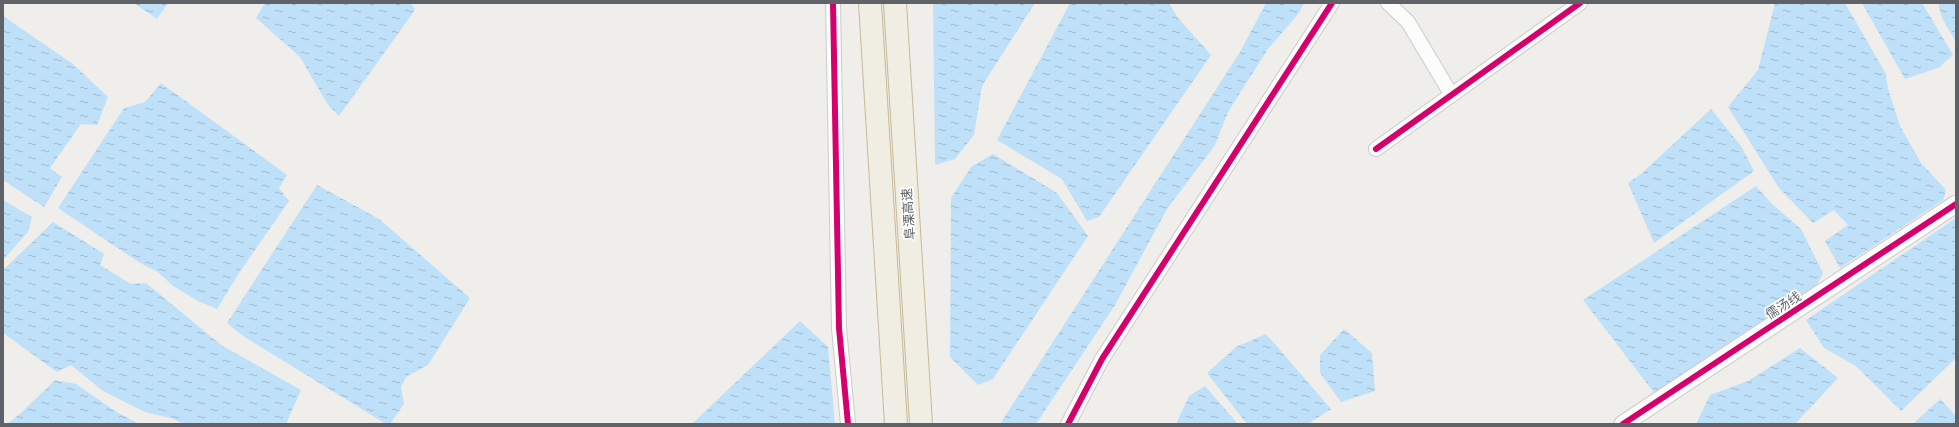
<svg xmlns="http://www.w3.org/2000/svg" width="1959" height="427" font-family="'IBM Plex Sans','Noto Sans SC',sans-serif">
<defs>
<pattern id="water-ripples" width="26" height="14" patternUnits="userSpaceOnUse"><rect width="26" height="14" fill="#bfe0f9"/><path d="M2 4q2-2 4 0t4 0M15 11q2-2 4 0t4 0" fill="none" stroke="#9eb9cd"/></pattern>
</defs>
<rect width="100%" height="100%" fill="#efeeea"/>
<g fill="url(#water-ripples)">
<path d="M134 3H168L157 19Z"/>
<path d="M265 3H411L415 10 339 116 328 105 300 57 256 18Z"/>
<path d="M933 3H1035L982 86 974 135 955 159 935 165Z"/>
<path d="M1070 3H1169L1178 18 1211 55 1099 217 1087 221 1062 179 997 140Z"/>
<path d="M1266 3H1304L1299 13 1268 49 1228 112 1215 145 1167 209 1115 305 1036 424H1000L1240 52Z"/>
<path d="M1775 3H1845L1886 74 1888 89 1900 126 1921 163 1946 190 1943 200 1840 268 1825 241 1848 225 1834 210 1813 223 1779 188 1728 107 1758 70Z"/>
<path d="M1862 3H1922L1953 55 1938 68 1905 79Z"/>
<path d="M1938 3H1956V42L1942 18Z"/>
<path d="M3 16 73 64 108 97 97 125 81 124 50 168 62 177 44 207 3 180Z"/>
<path d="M161 83 287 175 279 188 289 201 239 273 217 309 198 301 173 286 158 272 140 263 58 208 124 108 145 102Z"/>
<path d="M1711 109 1741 146 1754 171 1654 243 1628 183 1641 174Z"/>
<path d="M993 154 1057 193 1088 236 993 379 978 385 950 357 951 198 971 167Z"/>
<path d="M317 185 379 219 470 298 428 365 406 377 401 387 404 404 390 424H386L243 336 227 323Z"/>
<path d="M1756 186 1772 204 1801 229 1823 273 1817 285 1655 394 1583 300Z"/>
<path d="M3 200 32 217 28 232 3 260Z"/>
<path d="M1956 218V358L1901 411 1856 366 1824 348 1806 320Z"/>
<path d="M53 222 104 254 100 265 131 284 146 283 221 345 301 390 286 424H183L174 419 145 412 103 391 71 365 57 372 3 333V270Z"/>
<path d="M800 321 828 347 835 424H692Z"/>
<path d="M1344 329 1372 353 1375 391 1341 402 1320 373V355Z"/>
<path d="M1266 334 1331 409 1308 424H1247L1207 373 1236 347Z"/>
<path d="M1800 348 1838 378 1795 424H1696L1710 395 1748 381Z"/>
<path d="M55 380 76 384 115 411 139 424H7L21 413Z"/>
<path d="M1205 386 1238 424H1176L1189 396Z"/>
<path d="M1940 399 1956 416V424H1913Z"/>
</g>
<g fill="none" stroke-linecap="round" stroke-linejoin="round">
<g stroke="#cbcccc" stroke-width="16">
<g id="minor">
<path d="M833 3 839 328 848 424"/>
<path d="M1388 3 1408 22 1451 94"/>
<path d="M1376 149 1580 3"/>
<path d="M1068 424 1102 359 1332 3"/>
</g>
</g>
<g stroke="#cbcccc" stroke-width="19">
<path id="tertiary" d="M1623 424 1956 204"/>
</g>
<g stroke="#c8b996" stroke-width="24">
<g id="motorway">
<path d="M870 3 896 424"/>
<path d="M895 3 921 424"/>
</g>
</g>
<use href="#minor" stroke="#fdfcfc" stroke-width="14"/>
<use href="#tertiary" stroke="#fdfcfc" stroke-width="17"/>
<use href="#motorway" stroke="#f0ede3" stroke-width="22"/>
<g stroke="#fff" stroke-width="8">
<g id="cycleway">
<path d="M833 3 839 328 848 424"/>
<path d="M1376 149 1580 3"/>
<path d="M1068 424 1102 359 1332 3"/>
<path d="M1623 424 1956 204"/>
</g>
</g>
<use href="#cycleway" stroke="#d6006c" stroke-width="6"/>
</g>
<g text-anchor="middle" stroke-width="3.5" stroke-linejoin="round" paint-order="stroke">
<g font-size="13" fill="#5f6368" stroke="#fff">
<text transform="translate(908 214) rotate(-94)" y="5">阜溧高速</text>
<text transform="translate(1783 305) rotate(-33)" y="5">儒汤线</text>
</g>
</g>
<rect width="1959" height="427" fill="none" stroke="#5f6368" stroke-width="8"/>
</svg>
